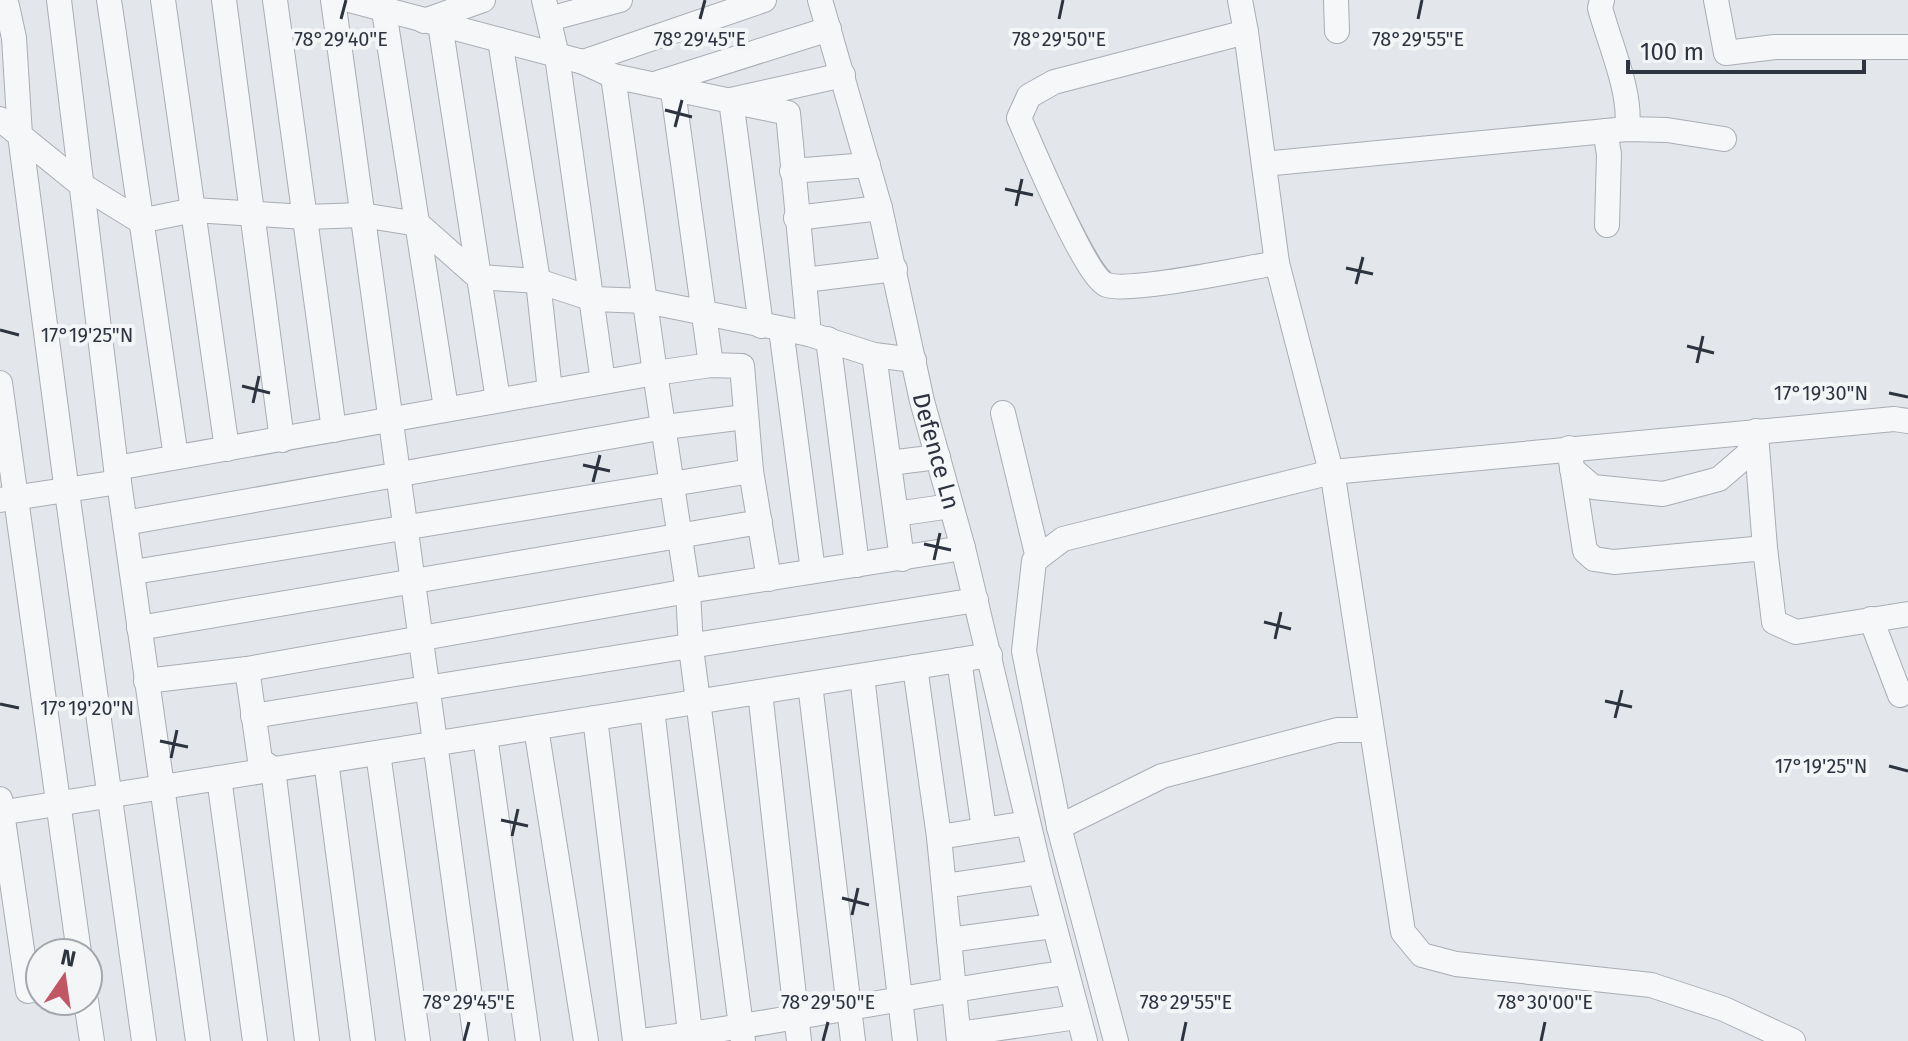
<svg xmlns="http://www.w3.org/2000/svg" width="1908" height="1041" font-family="'Fira Sans',sans-serif">
<rect width="100%" height="100%" fill="#e3e6ea"/>
<g fill="none" stroke-linecap="round" stroke-linejoin="round">
<g stroke="#a9adb4" stroke-width="26">
<g id="minor">
<path d="M59 0 116 468"/>
<path d="M109 0 176 457"/>
<path d="M163 0 227 449"/>
<path d="M224 0 282 440"/>
<path d="M275 0 334 430"/>
<path d="M333 0 476 1041"/>
<path d="M349 0 583 62 613 76 788 113 809 334"/>
<path d="M544 0 557 56 603 382"/>
<path id="s1" d="M820 0 880 208 922 401 963 548 1040 872 1085 1041"/>
<path d="M1240 0 1246 32 1054 82 1029 96 1019 118C1031 145 1086 278 1107 285 1132 293 1245 268 1277 263"/>
<path d="M1336 0 1337 31"/>
<path d="M1602 0 1600 8C1610 45 1632 93 1627 129"/>
<path d="M1716 0 1726 53 1775 47H1908"/>
<path d="M7 6 14 38 20 135 67 492 144 1041"/>
<path d="M384 11 446 408"/>
<path d="M549 19 620 0"/>
<path d="M424 21 483 0"/>
<path d="M440 24 498 400"/>
<path d="M1246 32 1277 263 1334 483 1403 932 1422 955 1456 964 1651 985 1724 1009 1793 1041"/>
<path d="M500 40 538 281 550 391"/>
<path d="M583 62 764 0"/>
<path d="M613 76 655 373 711 365 742 366 751 471 769 579"/>
<path d="M658 83 829 29"/>
<path d="M673 91 711 365"/>
<path d="M0 119 80 184 140 221 194 210 306 217 362 215 418 224 478 277 538 281 593 299 646 301 809 334 874 355 914 360"/>
<path d="M1605 131 1609 154 1607 225"/>
<path d="M1264 164 1627 129 1667 130 1724 139"/>
<path d="M792 171 868 165"/>
<path d="M796 218 880 208"/>
<path d="M804 280 895 269"/>
<path d="M761 326 731 100 843 75"/>
<path d="M781 329 813 571"/>
<path d="M828 339 857 565"/>
<path d="M874 355 902 559"/>
<path d="M0 383 79 953"/>
<path d="M1003 413 1038 558"/>
<path d="M1756 434 1765 548"/>
<path d="M1569 448 1585 551 1594 559 1614 562 1765 548 1774 622 1796 632 1908 614"/>
<path d="M889 463 938 457"/>
<path d="M1572 469 1593 487 1663 494 1719 479 1748 454 1756 431"/>
<path d="M119 482 198 1041"/>
<path d="M0 500 119 482 116 468 655 373 688 591 691 648 743 1041"/>
<path d="M896 514 951 506"/>
<path d="M125 523 665 427 745 417"/>
<path d="M134 572 751 471"/>
<path d="M1871 619 1900 695"/>
<path d="M139 628 760 522"/>
<path d="M959 660 984 829"/>
<path d="M915 667 939 837 959 1041"/>
<path d="M247 669 260 760 273 769 307 1041"/>
<path d="M862 676 905 1041"/>
<path d="M146 681 247 669 688 591 963 548"/>
<path d="M810 684 853 1041"/>
<path d="M760 692 799 1041"/>
<path d="M652 709 691 1041"/>
<path d="M253 716 976 600"/>
<path d="M595 718 635 1041"/>
<path d="M536 728 586 1041"/>
<path d="M485 736 528 1041"/>
<path d="M378 753 418 1041"/>
<path d="M326 761 363 1041"/>
<path d="M219 778 255 1041"/>
<path d="M0 799 28 991"/>
<path d="M0 813 990 655"/>
<path d="M1059 827 1162 776 1337 730H1370"/>
<path d="M939 837 1028 823"/>
<path d="M944 886 1040 872"/>
<path d="M949 940 1053 926"/>
<path d="M86 1001 92 1041"/>
<path d="M959 1034 1077 1017"/>
<path d="M640 1041C783 1023 923 992 1065 973"/>
<path d="M1116 1041 1059 827 1024 651 1034 561 1063 539 1332 472 1894 419 1908 421"/>
</g>
</g>
<use href="#minor" stroke="#f6f7f9" stroke-width="24"/>
</g>
<path fill="none" stroke="#2d3440" stroke-width="3" d="M341 19 346 0M700 19 705 0M1059 19 1063 0M1418 19 1422 0M665 110 692 117M675 127 682 100M1005 189 1033 195M1016 206 1022 179M1346 268 1373 274M1356 284 1363 257M0 330 19 335M1687 346 1714 353M1697 363 1703 336M242 386 270 393M1889 393 1908 397M253 403 259 376M583 465 610 471M593 482 600 455M924 544 951 550M934 560 940 533M1264 622 1291 629M1275 639 1281 612M1605 701 1632 707M0 704 19 708M1615 718 1622 690M160 741 188 747M171 758 177 730M1889 766 1908 771M501 820 528 826M512 836 518 809M842 898 869 905M852 915 858 888M464 1041 469 1022M823 1041 828 1022M1182 1041 1186 1022M1541 1041 1545 1022"/>
<g text-anchor="middle" stroke-width="8" stroke-linejoin="round" paint-order="stroke">
<g font-size="24" fill="#2d3440" stroke="#f3f5f7">
<text dy="8" stroke="none"><textPath href="#s1" startOffset="466">Defence Ln</textPath></text>
</g>
</g>
<g font-size="20" text-anchor="middle" fill="#2d3440" stroke="#f3f5f7" stroke-width="8" stroke-linejoin="round" paint-order="stroke">
<text x="341" y="46">78°29'40"E</text>
<text x="700" y="46">78°29'45"E</text>
<text x="1059" y="46">78°29'50"E</text>
<text x="1418" y="46">78°29'55"E</text>
<text x="87" y="342">17°19'25"N</text>
<text x="1821" y="400">17°19'30"N</text>
<text x="87" y="715">17°19'20"N</text>
<text x="1821" y="773">17°19'25"N</text>
<text x="469" y="1009">78°29'45"E</text>
<text x="828" y="1009">78°29'50"E</text>
<text x="1186" y="1009">78°29'55"E</text>
<text x="1545" y="1009">78°30'00"E</text>
</g>
<g transform="translate(64 977) rotate(13)"><circle r="38" fill="#f3f5f7" stroke="#a4a8ae" stroke-width="2"/>
<path d="M0-6L14 30L0 20L-14 30Z" fill="#c15664"/>
<text y="-12" font-size="22" font-weight="bold" text-anchor="middle" fill="#2d3440">N</text>
</g>
<path d="M1628 60v12h236v-12" fill="none" stroke="#2d3440" stroke-width="4"/>
<text x="1640" y="60" font-size="24" fill="#2d3440" stroke="#f3f5f7" stroke-width="6" paint-order="stroke">100 m</text>
</svg>
